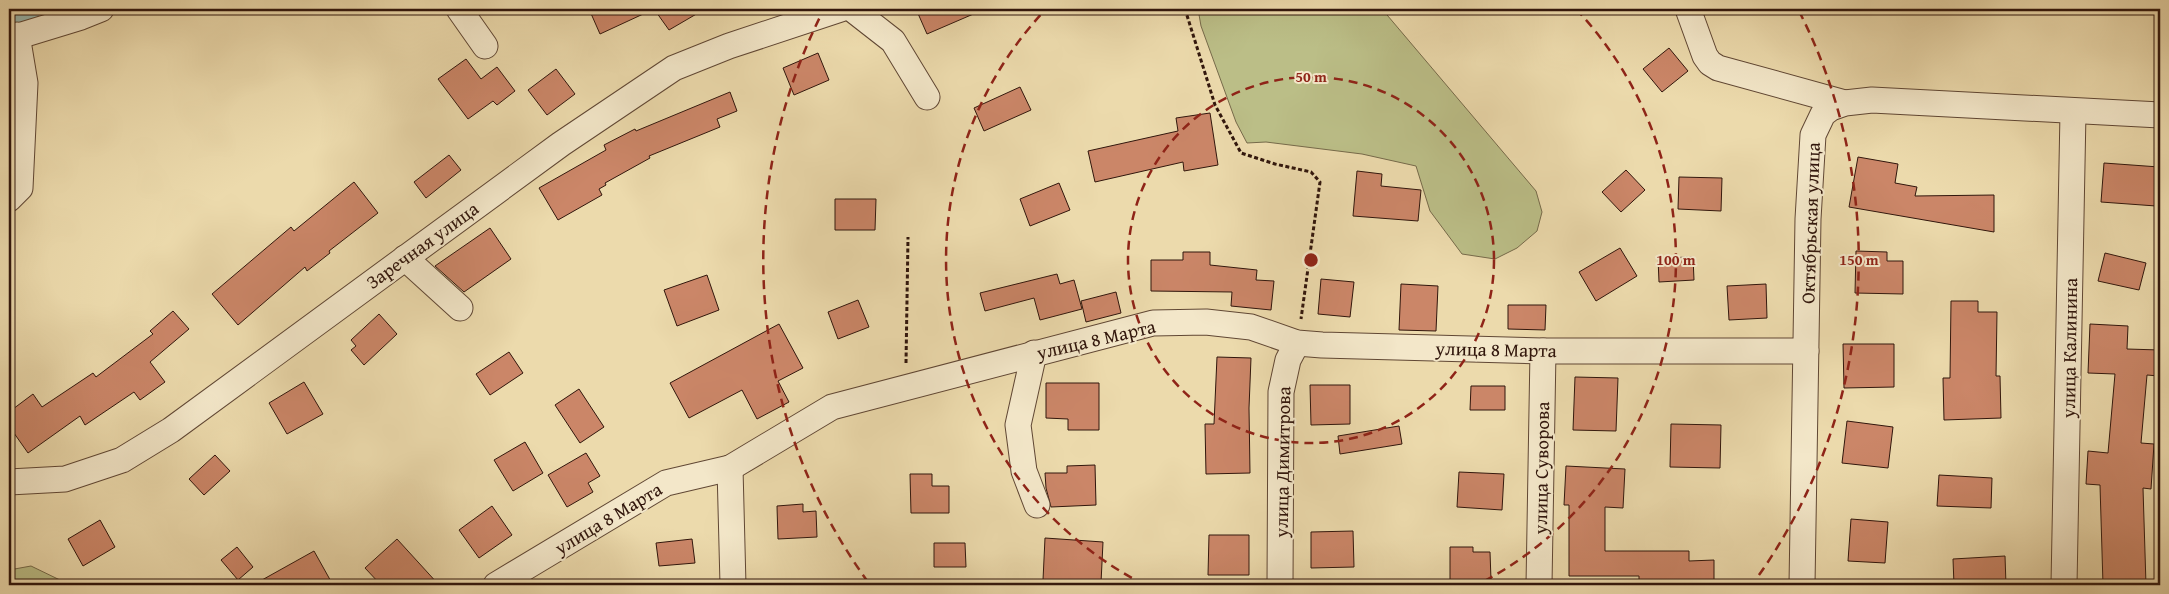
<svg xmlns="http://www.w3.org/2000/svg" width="2169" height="594" font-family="'Gentium Book Plus',serif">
<rect width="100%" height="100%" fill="#ecdaac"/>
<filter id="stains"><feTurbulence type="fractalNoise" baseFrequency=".004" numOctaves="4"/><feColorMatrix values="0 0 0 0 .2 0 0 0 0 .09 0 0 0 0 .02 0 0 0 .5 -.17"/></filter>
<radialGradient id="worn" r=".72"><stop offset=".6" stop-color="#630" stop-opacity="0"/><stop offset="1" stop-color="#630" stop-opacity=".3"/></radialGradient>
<g fill="#bbbe87" stroke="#766a4a">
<path d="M1198 9H1382L1536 191 1542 212 1537 231 1517 248 1495 259 1462 254 1430 211 1416 166 1362 154 1266 142 1247 143 1236 122 1201 26Z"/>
<path d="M31 566 62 581 85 585H9V570Z"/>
</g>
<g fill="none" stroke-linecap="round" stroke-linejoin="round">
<path stroke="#9ab9b1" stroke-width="44" d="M9 12 18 9"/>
</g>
<g fill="#cb8668" stroke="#31160c">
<path d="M589 9H705L669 30 654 9 600 34Z"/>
<path d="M916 9H985L927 34Z"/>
<path d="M1669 48 1688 71 1662 92 1643 69Z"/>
<path d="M818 53 829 80 794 95 783 68Z"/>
<path d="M466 59 481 79 497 67 515 91 497 105 493 101 468 119 438 79Z"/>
<path d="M556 69 575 94 547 115 528 90Z"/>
<path d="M1020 87 1031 110 984 131 974 108Z"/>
<path d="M730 92 737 111 717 119 720 127 649 156 650 158 605 183 606 185 599 189 602 195 558 220 539 188 606 150 604 145 635 129 636 131Z"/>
<path d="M1210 113 1218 165 1184 171 1183 162 1095 182 1088 151 1178 131 1176 118Z"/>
<path d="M449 155 461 170 426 198 414 182Z"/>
<path d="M1858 157 1898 164 1895 183 1917 187 1915 196 1994 195V232L1849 207Z"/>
<path d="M2104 163 2159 167 2156 206 2101 202Z"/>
<path d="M1626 170 1645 190 1621 212 1602 192Z"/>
<path d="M1357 171 1382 174 1381 186 1421 190 1418 221 1353 216Z"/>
<path d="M1679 177 1722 178 1721 211 1678 209Z"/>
<path d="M354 182 378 213 329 251 330 253 307 271 305 267 238 325 212 294 291 227 294 231Z"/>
<path d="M1059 183 1070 210 1030 226 1020 199Z"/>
<path d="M835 199H876L875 230H835Z"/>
<path d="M490 228 511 259 464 292 435 266Z"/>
<path d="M1620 248 1637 276 1596 301 1579 272Z"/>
<path d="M1856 251 1887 252V261H1903V294L1855 293Z"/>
<path d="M1183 252H1210V265L1257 270 1256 280 1274 281 1271 310 1231 306 1232 292 1151 291V260H1183Z"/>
<path d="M2105 253 2146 263 2139 290 2098 281Z"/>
<path d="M1693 257 1694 280 1659 282 1658 258Z"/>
<path d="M1057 274 1060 284 1074 280 1082 309 1040 320 1034 298 985 311 980 293Z"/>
<path d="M707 275 719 310 677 326 664 290Z"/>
<path d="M1321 279 1354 282 1350 317 1318 314Z"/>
<path d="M1401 284 1438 286 1436 331 1399 330Z"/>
<path d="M1766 284 1767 318 1729 320 1727 286Z"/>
<path d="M1116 292 1121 313 1086 322 1081 301Z"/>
<path d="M858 300 869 327 838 339 828 312Z"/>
<path d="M1951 301H1978V312H1997L1996 376H2000L2001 418 1944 420 1943 378H1950Z"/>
<path d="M1508 305H1546L1545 330 1508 329Z"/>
<path d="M173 311 189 329 150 362 165 382 140 400 134 392 85 425 80 416 28 453 9 426V412L33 394 42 407 93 373 96 377 153 334 150 331Z"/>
<path d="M379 314 397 334 364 365 351 350 356 346 351 340Z"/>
<path d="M779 324 803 368 778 381 789 402 757 419 742 390 689 418 670 383Z"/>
<path d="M2090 324 2128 326 2127 349 2160 350 2159 376 2147 375 2141 443 2154 444 2151 489 2143 488 2146 585H2103L2100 485 2086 484 2088 451 2108 453 2115 374 2088 373Z"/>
<path d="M1843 344H1894V387L1844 388Z"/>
<path d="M509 352 523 373 490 395 476 374Z"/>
<path d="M1217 357 1251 358 1249 408 1250 473 1206 474 1205 424H1214Z"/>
<path d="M1575 377 1618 378 1616 431 1573 430Z"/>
<path d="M304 382 323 414 287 434 269 403Z"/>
<path d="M1046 383H1099V430H1068V419L1046 418Z"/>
<path d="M1310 385H1350V424L1311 425Z"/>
<path d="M1471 386H1505V410H1470Z"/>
<path d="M579 389 604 427 580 443 555 405Z"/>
<path d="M1847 421 1893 427 1888 468 1842 463Z"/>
<path d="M1671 424 1721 425 1720 468 1670 467Z"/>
<path d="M1399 426 1402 444 1340 454 1338 436Z"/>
<path d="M525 442 543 473 513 491 494 460Z"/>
<path d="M586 453 600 476 588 483 593 492 567 507 548 475Z"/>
<path d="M215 455 230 471 204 495 189 479Z"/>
<path d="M1095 465 1096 505 1051 507 1046 488 1045 473H1067V466Z"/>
<path d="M1566 466 1625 469 1623 508 1605 507V551H1689V561L1714 560V585H1639V576H1569V505H1564Z"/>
<path d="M1459 472 1504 474 1502 510 1457 507Z"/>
<path d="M910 474H932V486H949V513H911Z"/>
<path d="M1939 475 1992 478 1991 508 1937 506Z"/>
<path d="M803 504V512L816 511 817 537 778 539 777 506Z"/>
<path d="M492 506 512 535 479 558 459 530Z"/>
<path d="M1851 519 1888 522 1885 563 1848 561Z"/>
<path d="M100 520 115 547 83 566 68 539Z"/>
<path d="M1353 531 1354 567 1311 568V532Z"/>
<path d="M1209 535H1249V575H1208Z"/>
<path d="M1045 538 1103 542 1101 583 1043 580Z"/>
<path d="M397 539 439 585H381L365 568Z"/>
<path d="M692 539 695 563 659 566 656 543Z"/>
<path d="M934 543H965L966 567H934Z"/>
<path d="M237 547 253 567 238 580 221 560Z"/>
<path d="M1450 547H1473V552H1490L1491 580H1450Z"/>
<path d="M314 551 333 585H253Z"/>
<path d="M2005 556 2006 585H1954L1953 559Z"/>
</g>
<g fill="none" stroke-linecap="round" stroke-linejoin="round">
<g stroke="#604734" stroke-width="27">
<g id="minor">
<path d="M459 9 485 46"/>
<path d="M852 9 893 41 927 97"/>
<path d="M1688 9 1705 56 1710 63 1718 68 1845 103"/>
<path d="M9 39 81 17 101 9"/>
<path d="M9 199 20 188 25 83 17 35"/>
<path d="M405 258 460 308"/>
<path d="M1034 353 1018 425 1024 471 1037 505"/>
<path d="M730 468 733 585"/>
<path d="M9 482 65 479 122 460 171 430 561 144 674 68 729 46 841 9"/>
<path d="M496 585 666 483 730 468 832 407 1153 323 1206 322 1251 327 1297 343 1322 345 1543 351H1806"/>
<path d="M1280 585 1281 392 1288 360 1297 343"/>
<path d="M1539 585 1543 351"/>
<path d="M1802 585 1808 219 1813 135 1823 114 1831 108 1845 103 1872 100 2160 115"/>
<path d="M2064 585 2073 112"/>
</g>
</g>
<g stroke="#31160c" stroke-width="3" stroke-dasharray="4 2.5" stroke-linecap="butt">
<path d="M1185 9 1215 105 1241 153 1275 164 1311 172 1320 182 1301 319"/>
<path d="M906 363 908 237"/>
</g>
<use href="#minor" stroke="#f3e7c9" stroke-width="25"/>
</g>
<g fill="none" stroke="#8f2418" stroke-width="2.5" stroke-dasharray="9 6">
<circle cx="1311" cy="260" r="183"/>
<path d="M1145 585A365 365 0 0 1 1046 9M1576 9A365 365 0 0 1 1477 585"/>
<path d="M868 582A548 548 0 0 1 823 11M1799 11A548 548 0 0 1 1754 582"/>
</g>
<g text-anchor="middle" stroke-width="4" stroke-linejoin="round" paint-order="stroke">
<g font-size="19" fill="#31160c" stroke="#f3e7c9">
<text transform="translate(1810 223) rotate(-88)" y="7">Октябрьская улица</text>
<text transform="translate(422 245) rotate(-36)" y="7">Заречная улица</text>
<text transform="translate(1096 339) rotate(-13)" y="7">улица 8 Марта</text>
<text transform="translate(2069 348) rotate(-89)" y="7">улица Калинина</text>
<text transform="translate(1496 349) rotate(1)" y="7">улица 8 Марта</text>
<text transform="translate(1282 462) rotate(-89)" y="7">улица Димитрова</text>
<text transform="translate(1541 468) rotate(-89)" y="7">улица Суворова</text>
<text transform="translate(608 518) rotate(-31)" y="7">улица 8 Марта</text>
</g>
</g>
<circle cx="1311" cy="260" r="8" fill="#8f2418" stroke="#f3e7c9" stroke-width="2.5"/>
<g font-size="15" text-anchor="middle" font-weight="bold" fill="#8f2418" stroke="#f3e7c9" stroke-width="4" stroke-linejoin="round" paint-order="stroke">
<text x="1311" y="82">50 m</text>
<text x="1676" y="265">100 m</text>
<text x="1859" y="265">150 m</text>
</g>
<rect width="2169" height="594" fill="none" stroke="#ecdaac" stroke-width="30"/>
<rect x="10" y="10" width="2149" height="574" fill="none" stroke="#31160c" stroke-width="2.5"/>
<rect x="15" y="15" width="2139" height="564" fill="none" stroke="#31160c"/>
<rect width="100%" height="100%" filter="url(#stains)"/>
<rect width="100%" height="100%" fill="url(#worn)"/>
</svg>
